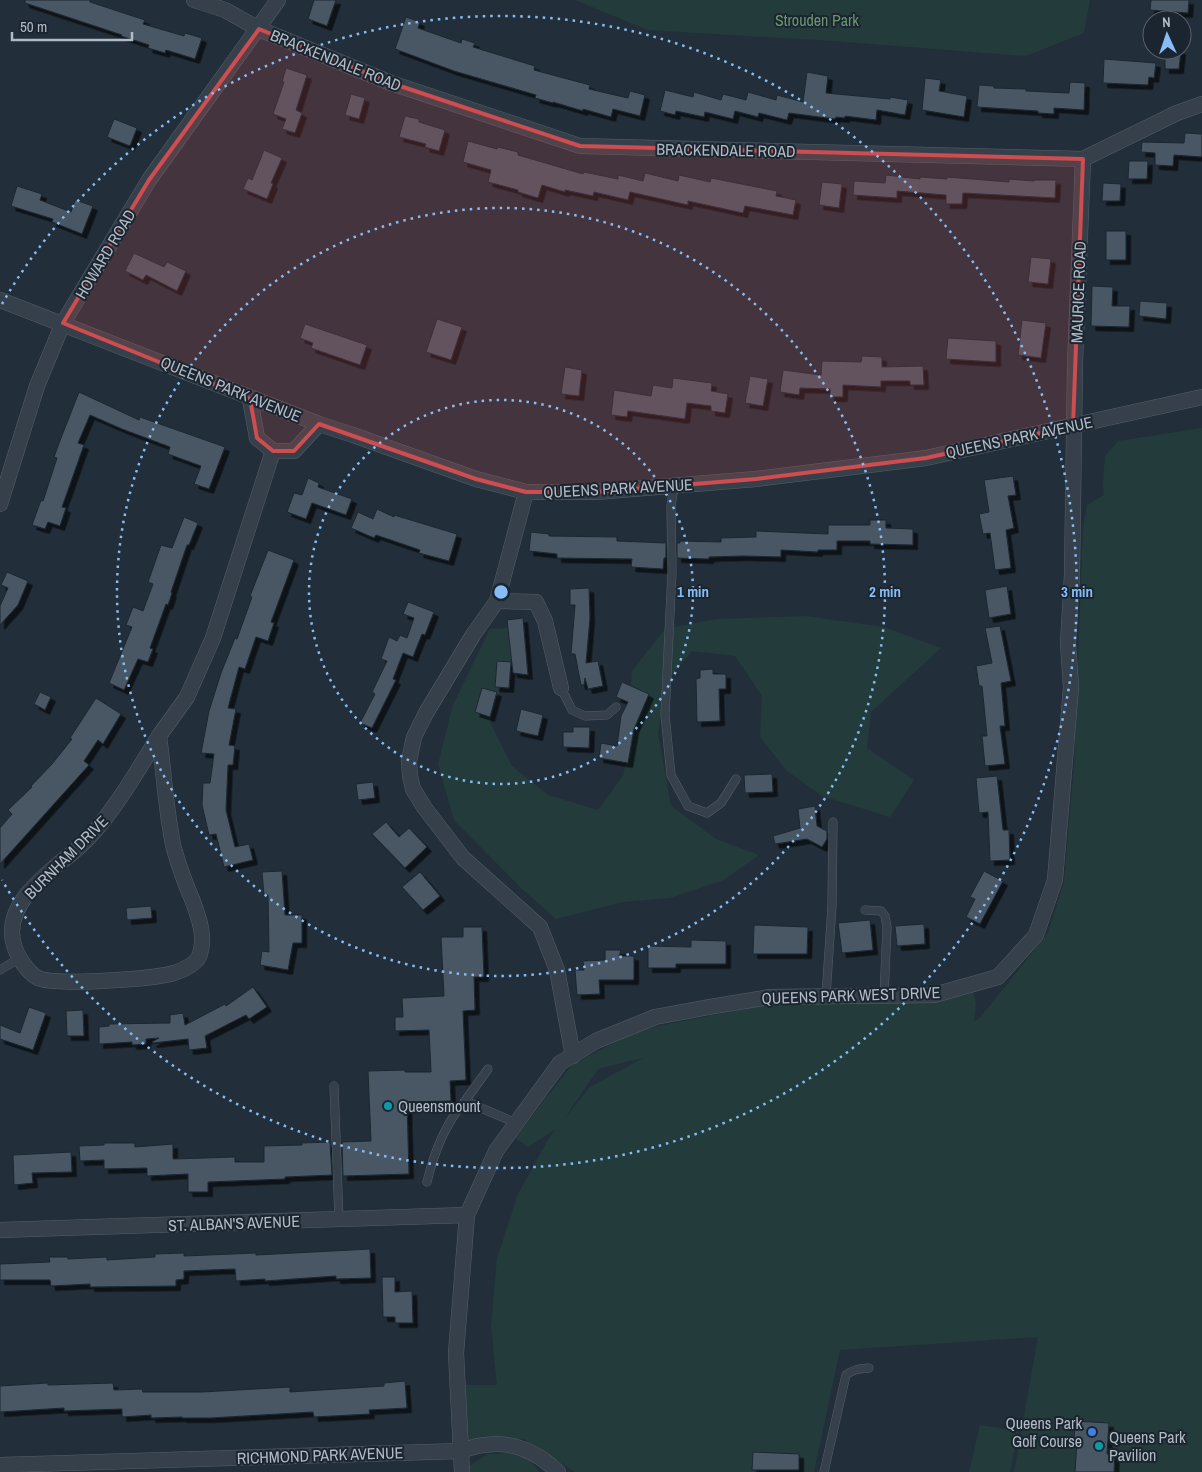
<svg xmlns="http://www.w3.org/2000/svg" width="1202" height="1472" font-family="'Archivo Narrow',sans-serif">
<defs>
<filter id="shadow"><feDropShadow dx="4.5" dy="4.5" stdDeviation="0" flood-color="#0009"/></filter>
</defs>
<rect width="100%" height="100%" fill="#222f3a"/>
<g fill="#243b3b" fill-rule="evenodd">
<path d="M575 0H1090L1084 33 1026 56 833 41 648 30Z"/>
<path d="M1202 428V1472H1014L1038 1337 840 1350 814 1472H575L524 1439 467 1442 464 1385H497L491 1326 497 1258 518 1194 549 1138 556 1129 528 1147 515 1138 572 1065 638 1030 769 1004 973 991 976 1004 974 1021 979 1019 1048 933 1064 882 1074 764 1083 528 1087 505 1104 495 1103 484 1105 456 1118 441ZM643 1058 590 1087 564 1119 598 1069Z"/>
<path d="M805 616 884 627 941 648 871 712 867 748 914 780 890 817 822 796 787 771 760 737 762 696 735 656 692 651 666 682 658 733 671 806 716 839 759 855 724 880 670 898 623 902 556 919 522 889 454 820 438 764 453 705 490 629 525 627 506 671 490 722 512 766 548 795 598 810 624 774 632 671 665 629 716 619Z"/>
<path d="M980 1425 1018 1431 1010 1472H969Z"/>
<path d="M507 1453C521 1456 532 1459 539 1472H470L469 1466 488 1454Z"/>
</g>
<g fill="#485663" stroke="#1d2731" filter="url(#shadow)">
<path d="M25 0H90V2L145 20 143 24 184 36 185 33 202 38 195 59 166 50 165 53 148 48 149 45 121 36 122 35 25 3Z"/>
<path d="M314 0H336L327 26 308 19Z"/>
<path d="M1151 0H1189L1188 13 1150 10Z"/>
<path d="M406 17 420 22 418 28 461 43 462 39 475 43 473 47 535 66 534 70 590 85 589 89 628 98 630 91 645 95 640 116 613 109 611 117 583 109V111L553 102V103L535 98 536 95 454 71 395 49Z"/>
<path d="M1165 50H1181L1179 69H1165Z"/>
<path d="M1104 59 1156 63 1154 78 1149 77 1148 85 1103 83Z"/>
<path d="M286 68 307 75 296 110 302 113 295 133 282 129 286 119 273 114 284 82H282Z"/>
<path d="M807 72 828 76 826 93 890 99V97L908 100 905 115 877 110 876 120 845 116V118L836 117 835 119 789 113 787 120 759 113 758 117 735 111 733 119 705 112 704 117 676 111 675 115 660 111 665 90 693 97 694 92 721 100 723 94 746 100 748 92 776 100 777 95 803 102Z"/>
<path d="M925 78 941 80 939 91 967 96 964 117 922 110Z"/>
<path d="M1070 82 1085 83 1084 110 1054 108V114L1038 113V111L977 107 979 85 994 86V88L1026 89V91L1069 93Z"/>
<path d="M351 94 365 98 359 119 345 115Z"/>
<path d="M405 116 419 119V122L445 130 439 151 425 147 426 144 399 137Z"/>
<path d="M114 119 137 128 130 146 107 137Z"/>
<path d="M1185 133 1202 134V157L1174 155 1173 166 1155 165V153L1141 152 1142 142 1184 143Z"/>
<path d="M468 141 497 149 498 147 518 152V155L583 174 584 172 618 179V175L643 181 645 173 678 181 679 175 710 182 711 178 777 191 776 196 796 200 793 215 745 206 743 213 688 201V205L630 192 628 200 594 192 593 196 565 190V192L542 185 538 198 518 192V190L488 182 491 170 463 162Z"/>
<path d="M264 150 282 158 271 183 273 184 267 199 243 189 248 178 252 180Z"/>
<path d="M1129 161H1148L1147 179H1128Z"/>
<path d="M886 175 920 179V177L947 179V177L1009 182V179L1034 181V180H1056L1055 198 963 193 962 204H946V195L897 191V198L853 195 854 181 885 183Z"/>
<path d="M822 182 842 184 839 208 819 205Z"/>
<path d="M1103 183 1121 184 1120 201H1102Z"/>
<path d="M17 186 42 194 40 200 71 212 75 200 93 206 82 234 52 222 53 219 11 206Z"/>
<rect x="1106" y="231" width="20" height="29"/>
<path d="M134 253 164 267 167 262 186 271 177 291 146 275 143 280 125 271Z"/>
<path d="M1031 257 1051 259 1048 284 1028 282Z"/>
<path d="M1092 286 1113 287 1112 306H1130L1129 327 1091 326Z"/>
<path d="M1140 301 1167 303 1166 319 1139 316Z"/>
<path d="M437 319 462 327 451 360 426 352Z"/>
<path d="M1022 320 1046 323 1041 358 1018 355Z"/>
<path d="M305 324 367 345 360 365 311 348 313 343 300 338Z"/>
<path d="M948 338 996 341V362L946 359Z"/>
<path d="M862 356 882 357V367L923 366 924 385H910V381H881V387L843 385V397H830V389L800 388 799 395 780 392 783 370 821 375 822 361 861 362Z"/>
<path d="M565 367 582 370 579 396 561 394Z"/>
<path d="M750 376 768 379 763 406 745 403Z"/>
<path d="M673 378 712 383 711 391 728 394 725 413 711 411V406L687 403 685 419 628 411 627 417 611 415 614 390 651 396 653 385 672 388Z"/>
<path d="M79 392 139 420 140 417 225 447 209 489 194 484 201 466 168 454 170 447 122 429 90 415 78 443 84 445 62 507 66 508 60 526 48 522 45 529 32 525 41 500 43 501 57 458 54 457 61 438Z"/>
<path d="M1013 476 1016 495 1008 496 1014 528 1006 530 1011 568 995 570 990 533 983 534 979 514 989 512 984 480Z"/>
<path d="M308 478 319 483 318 487 352 499 346 515 312 503 306 519 287 512 294 493 302 495Z"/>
<path d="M377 509 394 517V515L457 534 449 561 419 553 420 550 376 535 374 538 351 528 358 512 373 519Z"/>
<path d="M184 517 198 523 189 545H187L171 592 172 593 168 605 166 604 150 648 153 649 148 662 138 659 124 690 109 683 132 627 126 625 133 607 143 611 153 584 148 582 161 545 172 548Z"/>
<path d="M870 520H886V528L913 529V545L870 544V541H837V550H818V552L781 550V557L743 556 709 557V559L677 558V543H680V541L721 542V538L756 537V531L828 534V525H870Z"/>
<path d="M531 532 549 534V536L617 537V541L666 543V558H664L663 569 631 567 632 559 557 558V554L529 551Z"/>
<path d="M268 550 294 560 271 622 274 623 268 641 256 637 245 669 239 667 228 708 236 709 229 745 235 746 233 765H228L226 810 235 847 249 844 253 860 224 867 216 834 209 835 202 805 203 783H210L214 754 201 753 209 711 221 673 235 638 237 639 252 597 250 596Z"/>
<path d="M7 572 28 581 18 605 0 625V606L8 588 1 585Z"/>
<path d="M1007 586 1011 614 989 618 985 590Z"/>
<path d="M589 588 590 618 586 663 598 661 603 686 588 689 585 678 584 685H581L575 654H571L575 605H570V589Z"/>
<path d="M408 602 434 612 425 635 422 634 413 657 403 653 393 679 396 680 372 728 360 723 375 694 372 692 387 661 381 659 389 637 397 641 400 635 407 638 414 618 403 614Z"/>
<path d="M523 618 528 675 513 673 507 620Z"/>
<path d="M1000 626 1011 681 1001 683 1005 726H1000L1005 764 985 766 982 736H987L982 686H979L976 666 992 663 985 628Z"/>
<path d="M497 661 511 662 509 688 495 687Z"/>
<path d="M713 669V674H726V689H719L720 721 697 722 696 679 700 678V670Z"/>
<path d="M622 682 649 694 634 729 628 763 599 758 601 743 617 746 621 716 628 702 616 697Z"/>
<path d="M482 688 497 692 490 717 475 712Z"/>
<path d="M40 692 51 697 45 710 34 704Z"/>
<path d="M96 698 121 714 103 744 98 740 84 761 89 765 0 864V828L12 814 8 810 32 787 31 786 52 764 72 739 70 738Z"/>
<path d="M521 709 543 715 538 736 516 731Z"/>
<path d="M573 727H590L589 748 563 747V732H573Z"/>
<path d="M772 774 773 792 745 793 744 775Z"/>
<path d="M997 776 1003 830H1009L1010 860 990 861 988 812 979 813 976 778Z"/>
<path d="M373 782 375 798 358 800 356 784Z"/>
<path d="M815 806 817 826 827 831V839L822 847 807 839 775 844 773 836 800 828 798 809Z"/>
<path d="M386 822 399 837 409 828 427 847 405 868 372 834Z"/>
<path d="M282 871 285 915H302V943H293L288 970 260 965 262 951 269 952 268 895H264L262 872Z"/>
<path d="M984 871 1003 881 980 924 966 917 975 899 970 897Z"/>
<path d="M420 872 440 896 423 910 402 887Z"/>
<path d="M151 906 152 918 127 920 126 908Z"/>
<path d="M870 920 873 950 842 953 838 923Z"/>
<path d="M924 924 925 944 897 946 895 926Z"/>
<path d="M754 925 808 927 807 954H753Z"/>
<path d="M463 927H482L484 977H474L475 1010 463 1011 466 1080 450 1081 451 1101 407 1102 409 1174 343 1176 342 1142 371 1141 368 1071 405 1070V1072H431L429 1030 395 1031V1017H403L402 998 444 996 441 937H463Z"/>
<path d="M691 940 726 941V964H676V968H648V946L691 947Z"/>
<path d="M605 950H621L619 956H634V980H599L600 994 577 995 575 970H584L583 961 605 960Z"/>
<path d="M253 987 267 1007 249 1019 246 1015 205 1036 207 1048 189 1050 188 1039 153 1043 152 1042 159 1038 146 1039V1044L132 1045V1042L99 1044V1027L109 1026V1024L170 1023V1015L183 1013 185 1025 225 1004 226 1006Z"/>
<path d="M29 1007 46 1013 33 1050 0 1039V1025L20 1033Z"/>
<path d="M83 1010 84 1036H67L66 1011Z"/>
<path d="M330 1142 332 1175 285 1177V1179L208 1182V1192H188V1174L147 1176V1168L104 1169V1160L80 1161 79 1146 104 1145V1143H135V1147L173 1144V1159L235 1157V1162H264V1146L302 1145V1143Z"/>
<path d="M71 1152 72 1172 32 1173 33 1183 14 1185 13 1155Z"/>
<path d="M370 1249 371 1278 336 1279V1276L265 1281V1279L236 1281 235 1269 184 1271V1279L176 1280V1286L90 1287V1284L51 1286 50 1280H0V1264L50 1262 49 1257H68V1259L107 1257V1260L155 1257V1254L184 1253V1256L256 1253V1255Z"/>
<path d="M382 1277H395V1292L412 1291 413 1323H395V1317H383Z"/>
<path d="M405 1381 407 1408 369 1410 370 1414 314 1417 313 1412 210 1418H182V1417L151 1418V1415L122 1417V1409L64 1411V1408L0 1412V1386L48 1383V1385L113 1383 114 1390 142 1389 143 1392H202L290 1387V1392L384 1386V1383Z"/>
<path d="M1075 1421 1109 1423 1107 1454H1115L1114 1472H1075L1077 1440 1074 1439Z"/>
<path d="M753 1452 799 1454V1470H752Z"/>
</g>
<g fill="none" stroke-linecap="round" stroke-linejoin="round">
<g stroke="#545e68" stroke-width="9">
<g id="service">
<path d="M674 487 671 506 672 572 665 715 671 775 688 806 707 813 721 803 736 779"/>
<path d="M561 688 572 710 585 716 607 715 616 707"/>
<path d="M865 910 881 911 885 916 887 927 884 996"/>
<path d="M0 970 20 958"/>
<path d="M826 996 832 906 833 822"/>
<path d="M334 1086 339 1219"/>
<path d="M465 1101 488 1069"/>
<path d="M427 1182C434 1152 445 1124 465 1101L516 1123"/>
<path d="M824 1472 846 1375C853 1369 860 1369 869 1368"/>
</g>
</g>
<g stroke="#545e68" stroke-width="16">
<g id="minor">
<path d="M194 0 225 10 259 29 391 83 580 146 1083 159 1177 113 1202 104"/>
<path d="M0 300 319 424 353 435 476 479 526 492H596L756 479 926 458 1202 397"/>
<path d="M250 399 257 438 273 451H294L319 424"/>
<path d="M526 492 497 601 473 635 426 713 414 737 409 761 410 776 413 789 424 807 463 858 540 927 557 970 573 1056"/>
<path d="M0 504 37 386 63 323 149 180 278 0"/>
<path d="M497 601 536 602 545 621 561 688"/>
<path d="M159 736C141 765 124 795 103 821 94 833 82 845 71 854 46 874 2 906 14 945 17 956 27 972 38 978 56 986 153 979 174 973 183 970 197 964 200 954 206 935 198 916 192 899 185 883 179 866 174 849 166 813 164 773 159 736L187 697 213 638 273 451"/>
<path d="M0 1230 467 1215"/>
<path d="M0 1465 461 1451C498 1437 529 1444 558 1472"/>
<path d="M462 1472 456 1353 467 1215 496 1151 560 1063 596 1041 655 1017 709 1007 770 997 934 995 998 977 1036 935 1055 880 1071 687 1068 643 1072 574 1075 364 1083 159"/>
</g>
</g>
<use href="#service" stroke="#36404a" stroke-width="8"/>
<use href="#minor" stroke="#36404a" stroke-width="15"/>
</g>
<path fill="#cd4d50" fill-opacity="0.2" stroke="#cd4d50" stroke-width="4" stroke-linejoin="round" d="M259 29 391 83 580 146 1083 159 1073 426 926 458 756 479 596 492H526L476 479 319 424 294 451H273L257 438 250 399 63 323 149 180Z"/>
<g fill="none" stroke="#86bdf6" stroke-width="2.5" stroke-dasharray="2.5 5">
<circle cx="501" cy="592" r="192"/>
<circle cx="501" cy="592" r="384"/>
<path d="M2 304A576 576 0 1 1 2 880"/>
</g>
<g fill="#0f9aa8" stroke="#1b252f" stroke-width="2">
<circle cx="388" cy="1106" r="5"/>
<circle cx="1099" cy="1446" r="5"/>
</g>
<circle fill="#3f7fe0" stroke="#1b252f" stroke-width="2" cx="1092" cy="1432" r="5"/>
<g text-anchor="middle" stroke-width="4" stroke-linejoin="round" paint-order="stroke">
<g font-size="16" fill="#68976e" stroke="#1b252f">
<text x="817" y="26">Strouden Park</text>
</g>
<g font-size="16" fill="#b1bbc6" stroke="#1b252f">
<text transform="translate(336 60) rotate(22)" y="6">BRACKENDALE ROAD</text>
<text transform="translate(726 150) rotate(1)" y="6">BRACKENDALE ROAD</text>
<text transform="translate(105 254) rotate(-59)" y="6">HOWARD ROAD</text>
<text transform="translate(1078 292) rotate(-88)" y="6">MAURICE ROAD</text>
<text transform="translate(231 389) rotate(22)" y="6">QUEENS PARK AVENUE</text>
<text transform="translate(1019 437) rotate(-12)" y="6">QUEENS PARK AVENUE</text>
<text transform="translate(618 488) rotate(-3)" y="6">QUEENS PARK AVENUE</text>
<text transform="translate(66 857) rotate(-45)" y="6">BURNHAM DRIVE</text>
<text transform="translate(851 995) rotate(-2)" y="6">QUEENS PARK WEST DRIVE</text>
<text transform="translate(234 1223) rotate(-2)" y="6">ST. ALBAN'S AVENUE</text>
<text transform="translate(320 1455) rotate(-2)" y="6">RICHMOND PARK AVENUE</text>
</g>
<g font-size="16" fill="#b1bbc6" stroke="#1b252f" text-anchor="start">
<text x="398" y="1112">Queensmount</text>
<text x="1082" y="1429" text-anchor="end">Queens Park<tspan x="1082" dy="18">Golf Course</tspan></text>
<text x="1109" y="1443">Queens Park<tspan x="1109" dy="18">Pavilion</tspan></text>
</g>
</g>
<circle cx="501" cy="592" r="8" fill="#86bdf6" stroke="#1b252f" stroke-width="2.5"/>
<g font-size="15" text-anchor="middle" font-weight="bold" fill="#86bdf6" stroke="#1b252f" stroke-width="4" stroke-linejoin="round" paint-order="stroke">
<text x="693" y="597">1 min</text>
<text x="885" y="597">2 min</text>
<text x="1077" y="597">3 min</text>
</g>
<g transform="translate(1167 35) rotate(357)"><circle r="24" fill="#1b252f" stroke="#57616b"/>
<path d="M0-4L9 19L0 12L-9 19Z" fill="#86bdf6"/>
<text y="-8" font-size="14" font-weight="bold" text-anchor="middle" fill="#b1bbc6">N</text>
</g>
<path d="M12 32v8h120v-8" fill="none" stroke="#b1bbc6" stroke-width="2.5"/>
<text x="20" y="32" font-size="15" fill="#b1bbc6" stroke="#1b252f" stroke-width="4" paint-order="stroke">50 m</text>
</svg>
